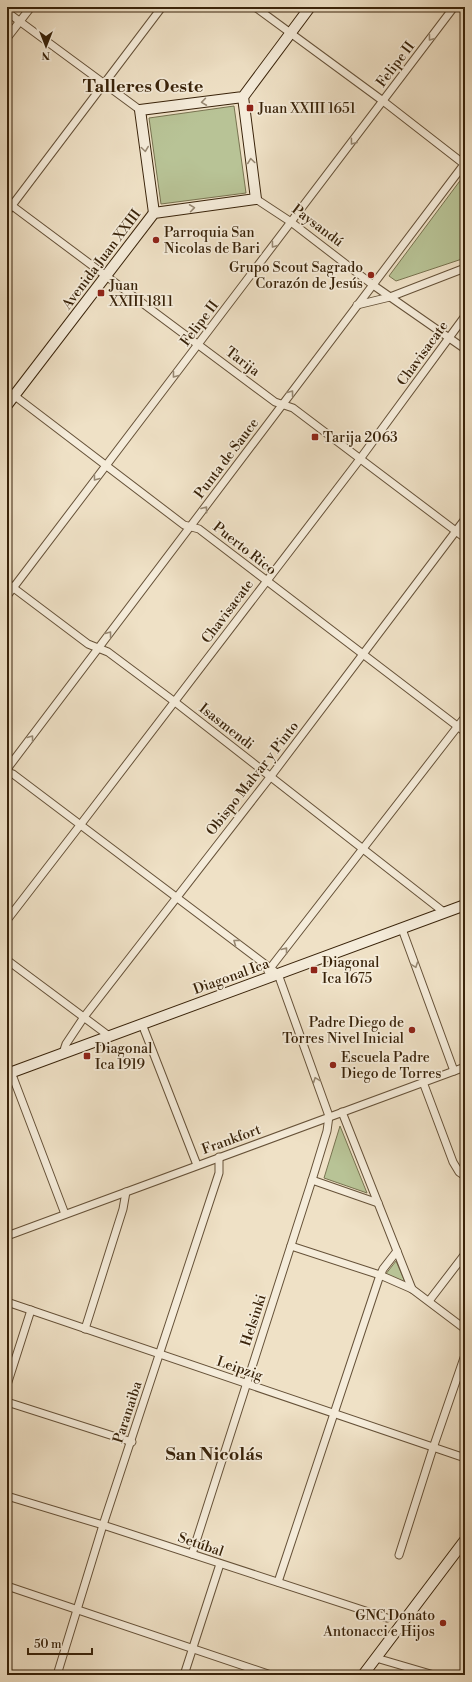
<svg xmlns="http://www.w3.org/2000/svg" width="472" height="1682" font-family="'Libre Bodoni',serif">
<rect width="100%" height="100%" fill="#efe1c6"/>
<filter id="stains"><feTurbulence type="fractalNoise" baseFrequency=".005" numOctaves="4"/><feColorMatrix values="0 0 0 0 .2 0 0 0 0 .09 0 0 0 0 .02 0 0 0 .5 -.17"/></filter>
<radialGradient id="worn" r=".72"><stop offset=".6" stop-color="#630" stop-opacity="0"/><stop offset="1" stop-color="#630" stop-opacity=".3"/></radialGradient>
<g fill="#b8c396" stroke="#787350">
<path d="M234 106 246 193 161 204 149 118Z"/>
<path d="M465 174V258L396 281 389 276Z"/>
<path d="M340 1126 367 1193 324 1178Z"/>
<path d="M396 1261 405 1282 385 1275Z"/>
</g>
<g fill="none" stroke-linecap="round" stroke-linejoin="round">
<g stroke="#665239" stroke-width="9">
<g id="minor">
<path d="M255 7 383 101 464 164"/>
<path d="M7 12 140 110"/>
<path d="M7 38 31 7"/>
<path d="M256 199 291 222 373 285 465 349"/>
<path d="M7 202 275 402 293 408 465 538"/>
<path d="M7 212 162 7"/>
<path d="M357 305 390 297 465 268"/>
<path d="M7 390 184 525 199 529 465 732"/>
<path d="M7 583 88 644 108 652 175 702 445 913"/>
<path d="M7 596 454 7"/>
<path d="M7 769 465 163"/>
<path d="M7 772 13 774 278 974 329 1116 327 1131 312 1180 192 1554"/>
<path d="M7 920 81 824 360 459 465 316"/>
<path d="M402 929 454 1071"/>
<path d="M7 960 109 1036"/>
<path d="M268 971 465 717"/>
<path d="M142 1024 197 1165"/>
<path d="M63 1053 66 1044 84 1017 271 776 465 519"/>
<path d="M11 1072 65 1214"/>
<path d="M423 1082 453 1162 459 1172 465 1176"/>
<path d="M342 1112 412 1289"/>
<path d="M312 1180 378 1203"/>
<path d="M7 1236 465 1067"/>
<path d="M291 1246 380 1275 412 1289 465 1329"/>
<path d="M429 1301 465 1254"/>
<path d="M7 1302 465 1458"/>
<path d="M85 1329 123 1209 126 1192"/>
<path d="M7 1385 31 1310"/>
<path d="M7 1402 132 1442"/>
<path d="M7 1496 103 1525 387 1618"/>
<path d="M399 1555 433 1448 465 1355"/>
<path d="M278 1582 379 1278 383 1269 397 1251"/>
<path d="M7 1586 271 1675"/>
<path d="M376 1658 434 1675"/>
<path d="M57 1675 103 1525 219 1173V1157"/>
<path d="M184 1675 220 1564"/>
</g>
</g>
<g stroke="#39230a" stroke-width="12">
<g id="secondary">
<path d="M154 213 140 110 243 97 310 7"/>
<path d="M7 405 154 213 256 199 243 97"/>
<path d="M7 1074 465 905"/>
<path d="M363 1675 465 1540"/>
</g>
</g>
<use href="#minor" stroke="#f5ecda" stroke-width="7"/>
<use href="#secondary" stroke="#f5ecda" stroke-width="10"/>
</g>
<defs><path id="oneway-chevron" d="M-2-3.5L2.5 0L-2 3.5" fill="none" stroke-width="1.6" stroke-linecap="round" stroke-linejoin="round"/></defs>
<g stroke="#978872">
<use href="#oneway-chevron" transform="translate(431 38) rotate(127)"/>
<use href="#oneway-chevron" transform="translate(204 102) rotate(172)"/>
<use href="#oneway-chevron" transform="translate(353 142) rotate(127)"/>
<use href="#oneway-chevron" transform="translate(145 149) rotate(82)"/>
<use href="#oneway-chevron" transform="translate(251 161) rotate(-98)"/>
<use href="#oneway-chevron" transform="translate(192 208) rotate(-8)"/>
<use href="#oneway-chevron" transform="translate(274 245) rotate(127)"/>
<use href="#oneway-chevron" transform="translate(175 375) rotate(128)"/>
<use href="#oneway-chevron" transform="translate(291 393) rotate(-53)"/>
<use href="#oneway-chevron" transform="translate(96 478) rotate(127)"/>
<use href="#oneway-chevron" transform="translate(205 509) rotate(-53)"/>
<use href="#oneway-chevron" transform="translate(109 634) rotate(-53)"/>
<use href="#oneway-chevron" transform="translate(31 738) rotate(-53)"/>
<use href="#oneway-chevron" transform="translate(236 942) rotate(-144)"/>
<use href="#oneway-chevron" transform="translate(285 950) rotate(-52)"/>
<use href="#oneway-chevron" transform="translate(415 965) rotate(70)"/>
<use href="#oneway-chevron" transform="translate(316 1080) rotate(-110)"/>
</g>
<g fill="#8f2418" stroke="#f5ecda" stroke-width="1.5">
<rect x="246" y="104" width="8" height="8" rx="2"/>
<circle cx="156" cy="240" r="4"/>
<circle cx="371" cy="275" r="4"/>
<rect x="97" y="289" width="8" height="8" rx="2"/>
<rect x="311" y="433" width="8" height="8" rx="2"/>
<rect x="310" y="966" width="8" height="8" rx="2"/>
<circle cx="412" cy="1030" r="4"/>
<rect x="83" y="1052" width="8" height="8" rx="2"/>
<circle cx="333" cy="1065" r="4"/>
<circle cx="443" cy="1623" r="4"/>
</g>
<g text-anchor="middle" stroke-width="3.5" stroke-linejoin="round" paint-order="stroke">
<g font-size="14" fill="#39230a" stroke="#f5ecda">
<text transform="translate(395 64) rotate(-53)" y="5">Felipe II</text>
<text transform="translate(318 225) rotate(37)" y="5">Paysandú</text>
<text transform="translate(101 259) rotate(-53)" y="5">Avenida Juan XXIII</text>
<text transform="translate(199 323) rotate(-53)" y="5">Felipe II</text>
<text transform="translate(422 353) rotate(-54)" y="5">Chavisacate</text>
<text transform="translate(243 361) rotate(37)" y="5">Tarija</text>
<text transform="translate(226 458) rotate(-53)" y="5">Punta de Sauce</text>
<text transform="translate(245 548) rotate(38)" y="5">Puerto Rico</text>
<text transform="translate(227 611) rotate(-53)" y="5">Chavisacate</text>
<text transform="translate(227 726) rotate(38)" y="5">Isasmendi</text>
<text transform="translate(252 778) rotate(-52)" y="5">Obispo Malvar y Pinto</text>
<text transform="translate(231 976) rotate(-20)" y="5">Diagonal Ica</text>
<text transform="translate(231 1139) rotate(-20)" y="5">Frankfort</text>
<text transform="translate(253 1320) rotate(-72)" y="5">Helsinki</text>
<text transform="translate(240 1368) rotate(19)" y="5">Leipzig</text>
<text transform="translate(127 1412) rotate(-72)" y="5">Paranaiba</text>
<text transform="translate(201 1544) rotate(19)" y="5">Setúbal</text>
</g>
<g font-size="14" fill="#39230a" stroke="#f5ecda" text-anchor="start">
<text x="258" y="113">Juan XXIII 1651</text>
<text x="164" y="237">Parroquia San<tspan x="164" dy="16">Nicolas de Bari</tspan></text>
<text x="363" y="272" text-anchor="end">Grupo Scout Sagrado<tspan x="363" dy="16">Corazón de Jesús</tspan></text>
<text x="109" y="290">Juan<tspan x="109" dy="16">XXIII 1811</tspan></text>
<text x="323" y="442">Tarija 2063</text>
<text x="322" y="967">Diagonal<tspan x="322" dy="16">Ica 1675</tspan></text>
<text x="404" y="1027" text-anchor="end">Padre Diego de<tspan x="404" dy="16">Torres Nivel Inicial</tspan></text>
<text x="95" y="1053">Diagonal<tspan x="95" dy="16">Ica 1919</tspan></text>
<text x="341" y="1062">Escuela Padre<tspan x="341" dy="16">Diego de Torres</tspan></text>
<text x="435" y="1620" text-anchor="end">GNC Donato<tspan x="435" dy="16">Antonacci e Hijos</tspan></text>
</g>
<g font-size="18" font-weight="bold" fill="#39230a" stroke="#f5ecda">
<text x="143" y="92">Talleres Oeste</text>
<text x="214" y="1460">San Nicolás</text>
</g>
</g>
<rect width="472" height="1682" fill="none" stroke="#efe1c6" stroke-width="24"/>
<rect x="8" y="8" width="456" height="1666" fill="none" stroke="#39230a" stroke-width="2"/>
<rect x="12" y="12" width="448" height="1658" fill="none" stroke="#39230a"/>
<g transform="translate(46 46) rotate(180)" stroke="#f5ecda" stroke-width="3" paint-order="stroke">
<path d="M0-3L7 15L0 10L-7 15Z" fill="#39230a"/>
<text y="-6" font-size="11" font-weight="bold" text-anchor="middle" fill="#39230a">N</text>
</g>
<path d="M28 1648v6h64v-6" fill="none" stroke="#39230a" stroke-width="2"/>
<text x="34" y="1648" font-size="12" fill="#39230a" stroke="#f5ecda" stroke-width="3" paint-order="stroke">50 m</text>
<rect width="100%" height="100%" filter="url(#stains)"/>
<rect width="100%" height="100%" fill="url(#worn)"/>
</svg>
